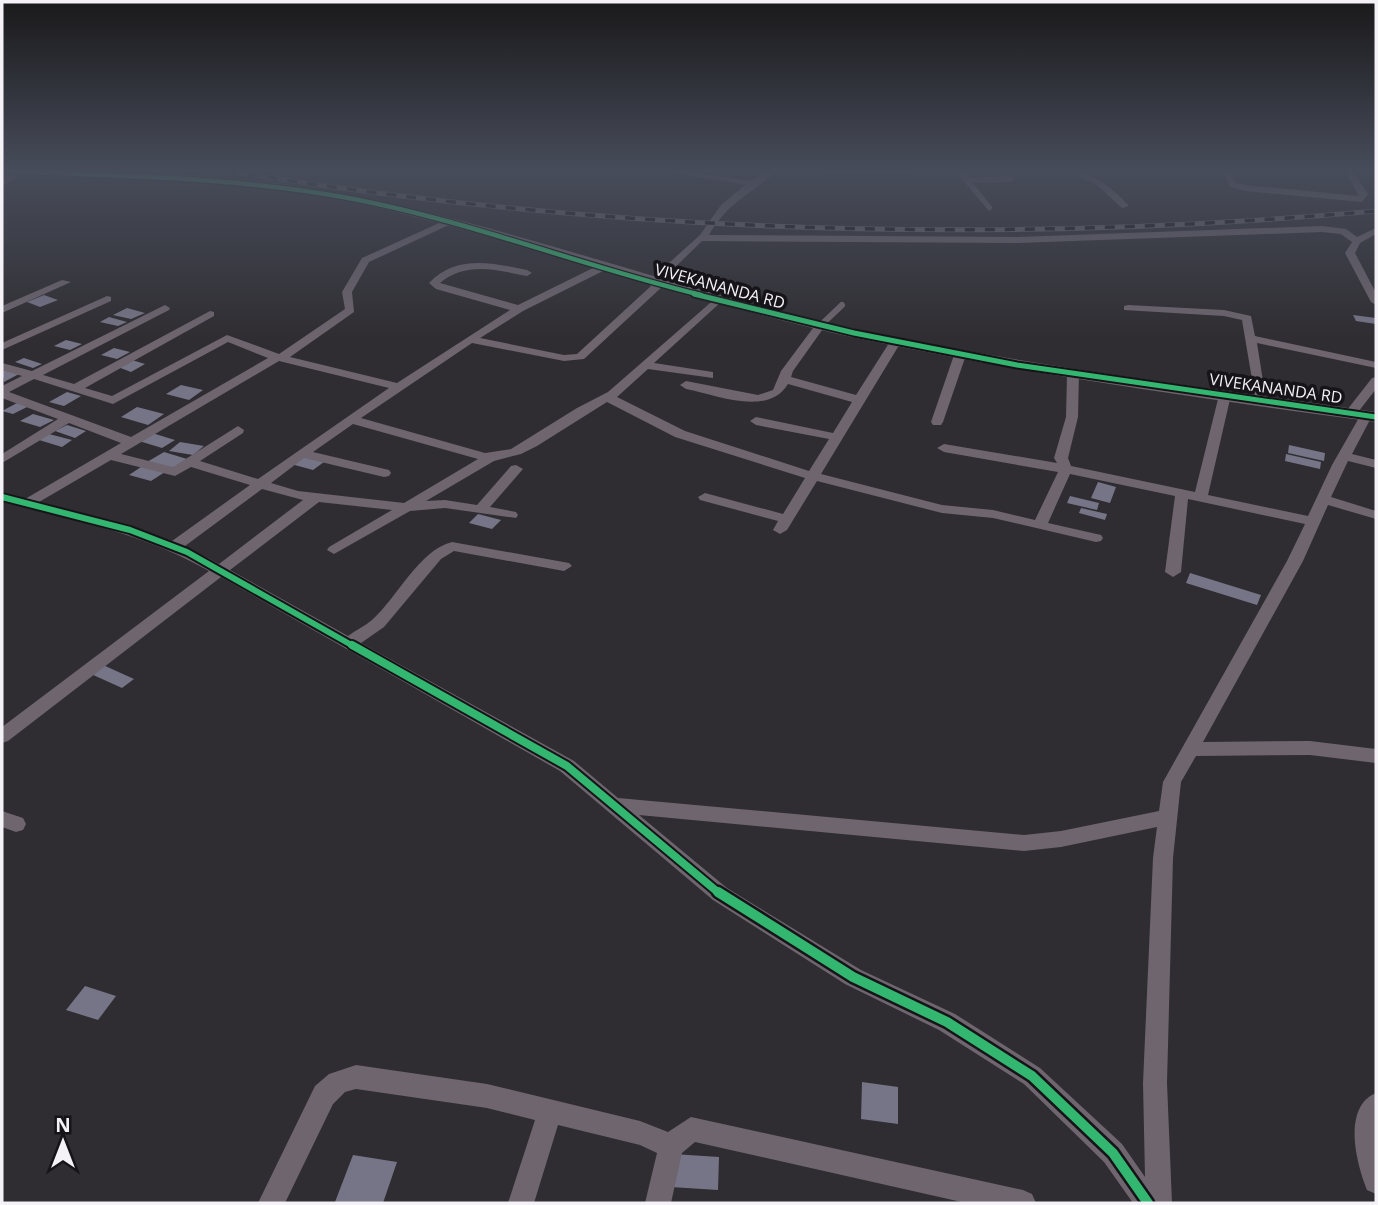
<svg xmlns="http://www.w3.org/2000/svg" width="1378" height="1205" font-family="'Open Sans',sans-serif">
<rect width="100%" height="100%" fill="#2f2d31"/>
<g fill="#767587">
<path d="M44 295 58 300 40 307 27 302Z"/>
<path d="M127 308 145 313 131 319 113 315Z"/>
<path d="M1353 315 1376 318V324L1356 321Z"/>
<path d="M109 317 127 322 118 326 100 322Z"/>
<path d="M66 340 82 344 70 350 54 346Z"/>
<path d="M114 348 130 352 117 359 101 355Z"/>
<path d="M24 358 42 364 33 368 15 362Z"/>
<path d="M132 360 145 364 131 372 118 367Z"/>
<path d="M2 370 19 374 4 382Z"/>
<path d="M181 385 203 390 189 400 166 394Z"/>
<path d="M67 392 81 396 64 406 49 402Z"/>
<path d="M17 403 29 406 13 414 2 411Z"/>
<path d="M137 407 164 414 148 425 121 417Z"/>
<path d="M33 414 54 420 40 427 20 421Z"/>
<path d="M67 425 86 431 75 438 55 431Z"/>
<path d="M152 433 175 440 162 448 139 441Z"/>
<path d="M49 434 72 440 62 447 39 440Z"/>
<path d="M180 442 204 446 193 455 169 451Z"/>
<path d="M1289 445 1325 453 1324 461 1288 453Z"/>
<path d="M164 452 187 459 170 470 147 462Z"/>
<path d="M1286 454 1321 462 1320 469 1285 461Z"/>
<path d="M303 456 324 462 313 470 291 464Z"/>
<path d="M144 465 165 472 151 481 129 475Z"/>
<path d="M1098 482 1116 487 1110 503 1091 498Z"/>
<path d="M1070 496 1099 503 1097 510 1067 503Z"/>
<path d="M1081 508 1107 514 1105 520 1079 513Z"/>
<path d="M478 514 501 520 492 529 469 523Z"/>
<path d="M1190 573 1261 595 1257 605 1186 583Z"/>
<path d="M103 665 134 679 122 688 91 674Z"/>
<path d="M85 986 116 996 98 1020 66 1010Z"/>
<path d="M862 1082 898 1087V1124L861 1119Z"/>
<path d="M673 1154 719 1157 718 1190 671 1187Z"/>
<path d="M353 1155 397 1162 383 1203 335 1202Z"/>
</g>
<g fill="none" stroke-linecap="round" stroke-linejoin="round">
<path stroke="#6e656e" stroke-width="6" d="M820 326 842 305"/>
<g fill="#6e656e" fill-rule="evenodd">
<path d="M665 171H686L751 181 768 171H778C752 192 726 204 709 235L1018 237 1322 226 1346 229 1357 237 1376 228V234L1360 243 1355 253 1376 293V305L1371 302 1345 253 1352 242 1341 234 1322 232 1018 243 702 241 661 281 664 284 663 286 584 359 564 361 472 343 361 418 485 453 511 449 577 408 608 392 717 297 722 300 721 302 654 363 713 372V378L648 369 617 397 685 431 809 471 829 439 756 425 750 421 756 417 833 433 852 402 788 384C768 417 717 395 686 389L680 385 686 381 758 395 773 390 781 371 816 324 820 323 825 326 793 371 791 377 856 395 891 340H899L901 342 821 474 942 505 993 510 1035 520 1058 472 944 452 937 448 944 444 1057 463 1054 458 1066 417 1067 374 1073 370 1079 374 1078 417 1068 458 1071 466 1195 492 1219 395 1225 391 1231 395 1208 495 1308 516 1332 465 1360 416 1362 413H1370L1372 416 1352 454 1376 460V468L1348 461 1331 497 1376 511V519L1328 505 1303 561 1203 742 1310 741 1376 749V763L1310 755 1196 756 1181 782 1173 858 1167 1083 1172 1203H1133L1104 1162 1024 1084 939 1030 845 984 713 900 560 771 221 577 8 741 2 743V727L209 571C145 534 73 520 2 501V493L25 499 121 443 69 423 2 463V454L58 419 2 398V386L22 376 2 370V363L32 371 165 305 170 308 169 310 43 375 74 384 210 311 214 312V316L85 388 112 396 227 335 279 354 345 309 342 292 362 258 448 219 453 222 451 224 369 262 352 292 354 312 290 357 397 383 510 310 436 289 429 283C456 254 493 263 527 270L532 273 527 276C497 270 466 261 440 283L518 305 597 266H605V270L523 311 480 338 564 355 577 354 651 286 648 283 649 281 700 235 721 205 745 185ZM228 342 268 358 131 437 9 392 34 379 113 404ZM279 361 389 388 258 479 200 461 243 433 244 430 238 426 173 467 121 454ZM607 402 675 437 805 478 783 514 705 493 698 497 700 500 778 521 773 530 780 534 787 530 817 481 942 513 993 518 1096 542 1101 541 1103 538 1101 535 1048 523 1070 474 1175 496 1165 572 1173 577 1181 572 1188 499 1305 524 1287 561 1163 782 1159 811 1061 831 1024 835 618 798 574 761 361 643 384 627 441 559 454 551 564 571 572 566 569 563 452 542C419 550 397 598 372 620 365 626 356 630 348 636L230 570 319 502 392 510 329 547 327 550 334 554 410 511 445 508 516 518 518 515 516 512 490 507 523 469 516 465 511 466 477 505 445 500 426 501 494 461 521 454 537 446ZM353 424 478 459 404 503 298 491 271 483 304 458 384 477 389 476 391 473 389 470 313 452ZM111 460 175 476 191 467 250 485 172 541 135 527 39 502ZM262 489 303 500 219 564 185 546ZM639 815 1024 851 1061 847 1157 827 1153 858 1143 1083 1145 1177 1122 1144 1040 1068 955 1014 861 970 727 888Z"/>
<path d="M816 171H918L914 173H820Z"/>
<path d="M955 171H963L969 178 1011 176 1015 179 1011 182 973 183 993 208 989 211Z"/>
<path d="M1065 171C1092 171 1112 187 1129 206L1122 208 1096 184Z"/>
<path d="M1223 171H1231L1236 183 1246 185 1359 196 1345 171H1353L1368 194 1362 202 1246 191 1230 187Z"/>
<path d="M62 280 71 282 2 313V306Z"/>
<path d="M107 296 111 297V301L2 350V343Z"/>
<path d="M1128 305 1224 310 1251 316 1255 336 1376 362V368L1257 343 1266 400 1260 404 1256 403 1242 320 1224 316 1124 310V306Z"/>
<path d="M960 352 966 355 943 422 941 425H933L931 422 954 355Z"/>
<path d="M1376 377V389L1355 416H1347V410L1372 378Z"/>
<path d="M2 811 23 818 26 824 23 830 16 832 2 827Z"/>
<path d="M356 1065 487 1084 640 1121 668 1132 691 1117 1023 1190 1032 1194 1036 1203H966L695 1142 682 1153 671 1203H645L657 1153 640 1145 558 1125 534 1203H508L535 1120 487 1108 356 1089 345 1092 333 1104 285 1203H258L315 1086 329 1074Z"/>
<path d="M1376 1093V1194L1367 1190C1356 1163 1342 1107 1376 1093Z"/>
</g>
<path fill="#6e656e" fill-rule="evenodd" d="M2 171C116 171 233 172 345 194 518 228 683 292 855 329 1027 366 1202 387 1376 412V422C1202 399 1028 374 856 338 684 301 519 238 348 201 236 176 119 179 5 174Z"/>
<path fill="#6f6570" fill-rule="evenodd" d="M12 171H28L2 186V177Z"/>
<g stroke="#6b666c" stroke-width="5">
<path id="rail" d="M228 171C606 233 994 245 1376 211"/>
</g>
<use href="#rail" stroke="#161418" stroke-width="3.5" stroke-dasharray="10" stroke-linecap="butt"/>
<g stroke="#161418" stroke-width="7">
<path id="cycleway-far4" d="M5 171C118 176 232 177 343 197 465 219 581 266 701 295"/>
</g>
<g stroke="#161418" stroke-width="9">
<path id="cycleway-far3" d="M694 294 854 333 1017 365 1376 417"/>
</g>
<g stroke="#161418" stroke-width="10">
<path id="cycleway-far2" d="M2 497 130 530 187 552 355 647"/>
</g>
<g stroke="#161418" stroke-width="12">
<path id="cycleway-far1" d="M352 645 567 766 720 894"/>
</g>
<g stroke="#161418" stroke-width="15">
<path id="cycleway" d="M718 892 853 977 947 1022 1032 1076 1113 1153 1148 1203"/>
</g>
<use href="#cycleway-far4" stroke="#33b770" stroke-width="4.5"/>
<use href="#cycleway-far3" stroke="#33b770" stroke-width="5"/>
<use href="#cycleway-far2" stroke="#33b770" stroke-width="6"/>
<use href="#cycleway-far1" stroke="#33b770" stroke-width="8"/>
<use href="#cycleway" stroke="#33b770" stroke-width="10"/>
</g>
<linearGradient id="sky" x2="0" y2="1"><stop stop-color="#1a191b"/><stop offset="0.5" stop-color="#474c5a"/><stop offset="1" stop-color="#474c5a" stop-opacity="0"/></linearGradient>
<rect width="1378" height="340" fill="url(#sky)"/>
<g text-anchor="middle" stroke-width="7" stroke-linejoin="round" paint-order="stroke">
<g font-size="16" fill="#f4f1f7" stroke="#161418">
<text transform="translate(720 286) rotate(15)" y="6">VIVEKANANDA RD</text>
<text transform="translate(1276 388) rotate(8)" y="6">VIVEKANANDA RD</text>
</g>
</g>
<rect width="1378" height="1205" fill="none" stroke="#f4f1f7" stroke-width="7"/>
<g transform="translate(63 1142)" stroke="#161418" stroke-width="5" paint-order="stroke">
<path d="M0-5L12 26L0 18L-12 26Z" fill="#f4f1f7"/>
<text y="-10" font-size="19" font-weight="bold" text-anchor="middle" fill="#f4f1f7">N</text>
</g>
</svg>
